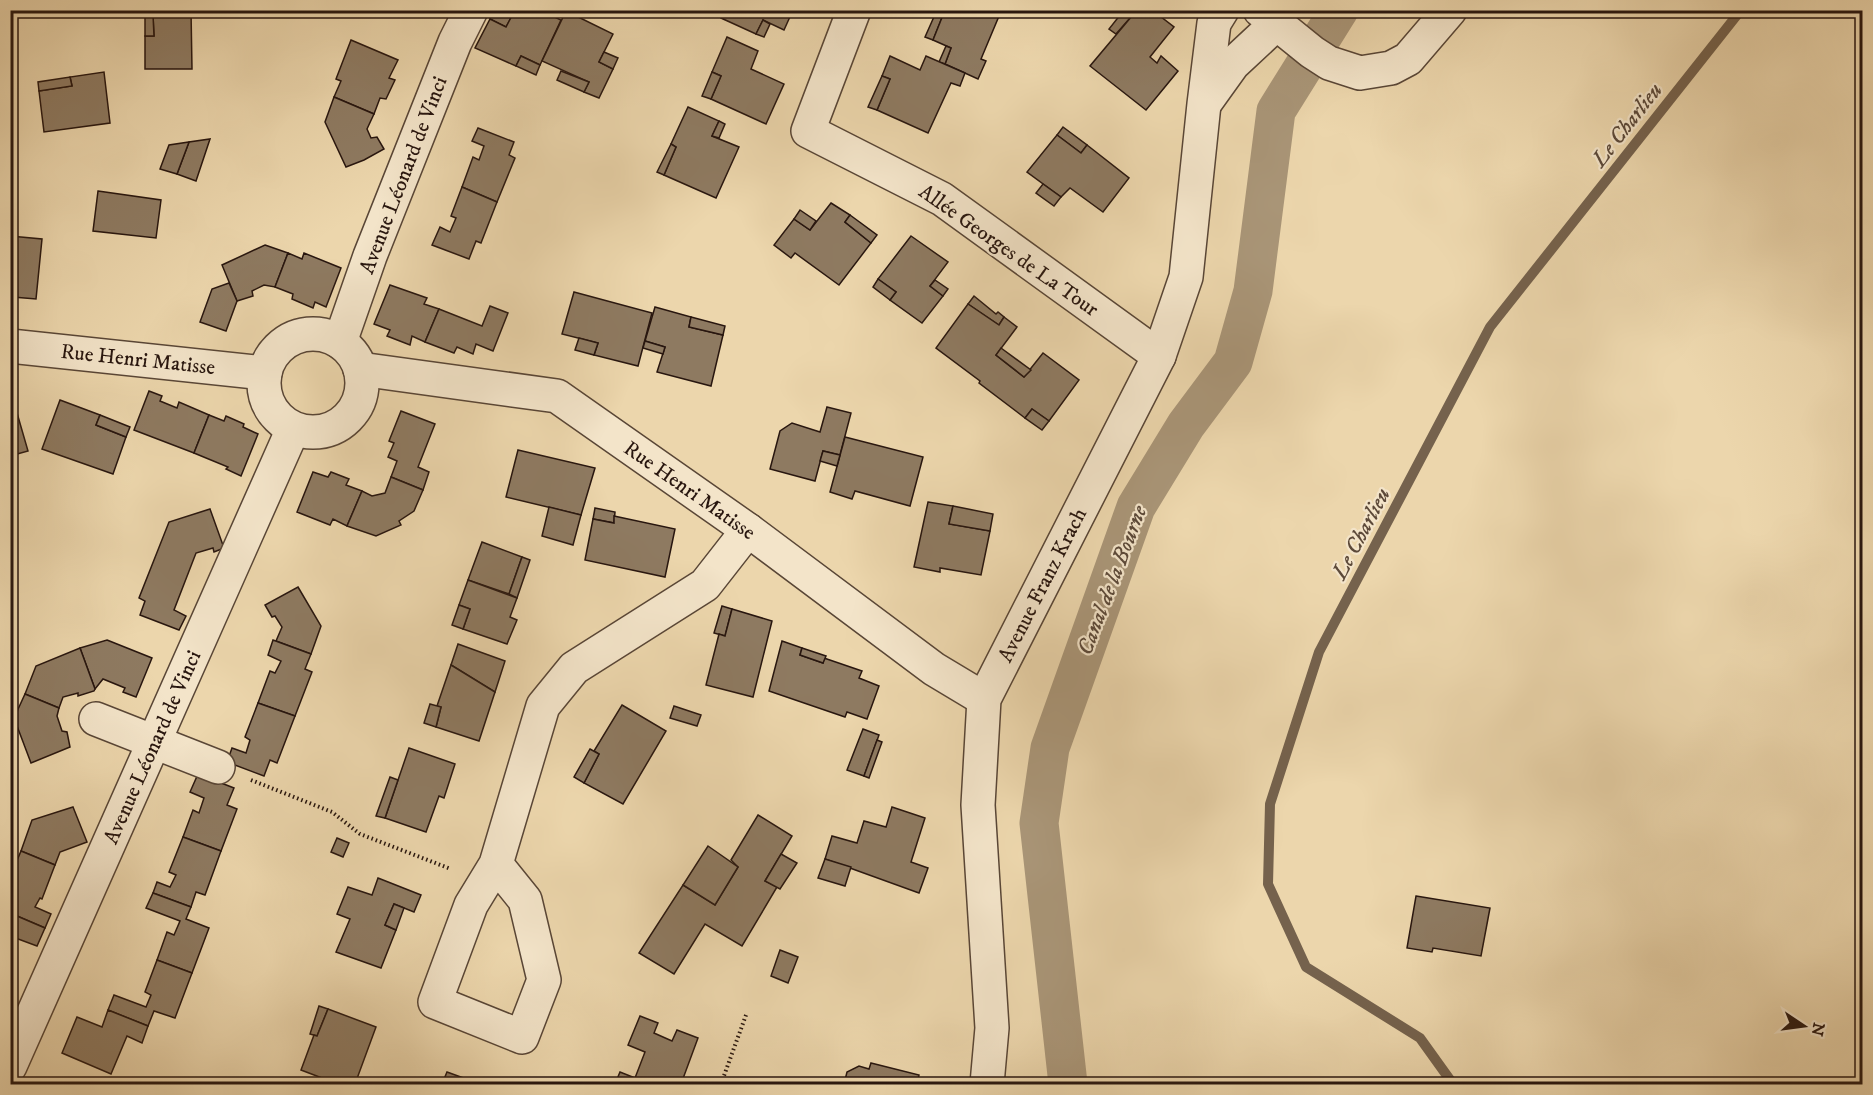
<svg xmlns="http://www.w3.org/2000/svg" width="1873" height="1095" font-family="'IM FELL DW Pica',serif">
<rect width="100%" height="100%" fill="#ecd6ac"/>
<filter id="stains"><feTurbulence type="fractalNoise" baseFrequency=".00333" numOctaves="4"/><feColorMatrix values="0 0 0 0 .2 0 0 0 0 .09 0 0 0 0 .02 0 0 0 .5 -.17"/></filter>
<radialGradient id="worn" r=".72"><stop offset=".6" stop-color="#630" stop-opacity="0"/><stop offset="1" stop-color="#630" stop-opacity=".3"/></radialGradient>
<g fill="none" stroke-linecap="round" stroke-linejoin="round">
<path stroke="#75624d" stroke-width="10" d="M1453 1084 1420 1038 1306 967 1268 884 1270 804 1319 652 1490 327 1741 10"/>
<path stroke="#a99577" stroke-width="39" d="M1068 1084 1039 823 1050 748 1136 507 1186 425 1233 362 1253 291 1276 111 1339 10"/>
</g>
<g fill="#8e7a61" stroke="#28160f" stroke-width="1.5">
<path d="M145 10H191L192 69H145V36H154L153 15H145Z"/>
<path d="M494 10 511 18 506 27 490 19Z"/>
<path d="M515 10H540L561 20 540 65 521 56 516 66 475 48 490 19 506 27Z"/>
<path d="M724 10 736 11 793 10 784 30 763 20 756 34 721 18Z"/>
<path d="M937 10H945L933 40 925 37Z"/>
<path d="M945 10H987L999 16 981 59 986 61 978 79 945 64 951 48 933 40Z"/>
<path d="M1124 10H1137L1116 34 1109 29Z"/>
<path d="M1137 10H1152L1174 27 1150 57 1157 63 1161 56 1178 71 1146 110 1090 66Z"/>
<path d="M566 11 613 34 599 62 613 69 599 98 584 92 589 82 542 61Z"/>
<path d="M145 15H153L154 36H145Z"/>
<path d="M763 20 770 24 764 37 756 34Z"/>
<path d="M727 37 758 51 751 69 784 84 766 124 711 99 721 76 712 72Z"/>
<path d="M351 40 398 60 389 78 395 80 386 99 380 98 374 114 334 97 341 81 336 79Z"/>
<path d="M946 46 951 48 945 64 939 62Z"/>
<path d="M604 52 618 58 613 69 599 62Z"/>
<path d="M521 56 540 65 536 75 516 66Z"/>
<path d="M890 56 920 70 926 56 965 73 960 86 951 83 928 133 877 110 890 79 882 76Z"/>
<path d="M561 71 589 82 584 92 557 80Z"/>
<path d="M104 72 110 123 44 132 39 91 72 86 70 77Z"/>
<path d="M712 72 721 76 711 99 702 96Z"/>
<path d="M882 76 890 79 877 110 868 107Z"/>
<path d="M70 77 72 86 39 91 38 82Z"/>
<path d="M334 97 374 114 367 129 371 138 377 137 384 149 364 160 346 167 325 122Z"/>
<path d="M688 107 719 121 712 136 739 147 716 198 664 175 676 147 671 144Z"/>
<path d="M719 121 725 124 719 138 712 136Z"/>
<path d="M1063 127 1087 145 1081 153 1057 135Z"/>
<path d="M478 128 514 142 509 155 515 158 497 202 462 187 473 157 479 160 484 146 472 141Z"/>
<path d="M1057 135 1081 153 1087 145 1129 178 1103 212 1070 188 1061 197 1027 172Z"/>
<path d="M210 139 196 181 177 174 189 142Z"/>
<path d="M189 142 177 174 160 169 169 145Z"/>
<path d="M671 144 676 147 664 175 657 172Z"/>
<path d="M1043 184 1061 197 1054 206 1036 193Z"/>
<path d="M462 187 497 202 481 243 476 241 469 259 432 245 440 227 450 232 456 218 451 216Z"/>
<path d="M98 191 161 200 156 238 93 231Z"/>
<path d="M831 203 850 215 845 222 871 243 839 285 795 253 791 258 774 245 794 219 810 230Z"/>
<path d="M800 210 816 221 810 230 794 219Z"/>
<path d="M850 215 877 235 871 243 845 222Z"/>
<path d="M10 236 42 239 36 299 13 297 15 285H10Z"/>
<path d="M911 236 948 262 930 286 943 296 922 323 890 300 896 292 878 279Z"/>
<path d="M265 245 288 253 275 287 264 285 252 291 253 296 237 301 222 265Z"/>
<path d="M288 253 302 259 304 253 341 268 326 307 315 302 313 308 292 299 293 294 275 287Z"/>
<path d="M878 279 896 292 890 300 873 287Z"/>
<path d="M935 280 948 289 943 296 930 286Z"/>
<path d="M229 283 237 301 226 331 200 322 212 289Z"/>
<path d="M390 285 427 298 424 304 439 309 425 342 412 336 410 345 387 336 390 330 374 324Z"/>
<path d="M574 292 652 313 638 366 594 355 598 343 562 334Z"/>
<path d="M974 296 996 314 998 312 1004 317 999 325 968 304Z"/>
<path d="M968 304 999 325 1004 317 1017 327 996 355 1024 377 1043 353 1079 380 1049 421 1032 409 1025 418 979 383 980 381 936 348Z"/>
<path d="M490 306 508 313 493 351 476 344 473 354 457 347 454 353 425 342 439 309 482 326Z"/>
<path d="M655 307 691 317 689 327 723 335 711 386 657 372 665 347 645 341Z"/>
<path d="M691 317 725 326 723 335 689 327Z"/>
<path d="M579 338 598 343 594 355 575 350Z"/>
<path d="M645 341 665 347 663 354 643 348Z"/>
<path d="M1001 348 1031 370 1024 377 996 355Z"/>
<path d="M149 391 162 396 160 401 177 408 179 402 209 415 194 453 134 430Z"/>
<path d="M60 400 100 415 96 425 126 437 113 474 42 449Z"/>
<path d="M15 406 28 451 10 456V407Z"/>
<path d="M827 407 851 413 840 455 823 451 815 481 770 469 780 431 792 423 820 432Z"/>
<path d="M1032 409 1049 421 1042 430 1025 418Z"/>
<path d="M401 411 435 424 418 467 429 472 423 490 391 477 397 461 388 457 394 443 389 441Z"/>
<path d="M100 415 130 427 126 437 96 425Z"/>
<path d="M209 415 224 421 226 416 244 424 243 427 258 434 241 476 226 469 228 467 194 453Z"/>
<path d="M845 437 923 457 910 506 855 491 852 499 830 492Z"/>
<path d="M518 450 595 468 581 515 506 497Z"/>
<path d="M823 451 840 455 837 466 820 461Z"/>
<path d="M313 472 328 477 331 472 349 479 346 485 362 491 347 526 333 519 330 525 297 512Z"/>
<path d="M391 477 423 490 414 511 399 521 401 525 376 536 347 526 362 491 372 496 385 493Z"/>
<path d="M928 502 953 506 949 524 990 531 981 575 940 568V572L914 567Z"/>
<path d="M953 506 993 514 990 531 949 524Z"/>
<path d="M549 507 581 515 573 545 542 536Z"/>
<path d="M595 508 615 512 614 523 593 519Z"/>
<path d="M210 509 224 548 214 552 213 548 196 553 174 610 186 616 179 630 140 615 145 601 139 598 169 522Z"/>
<path d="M614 516 675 529 665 577 585 560 593 519 614 523Z"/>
<path d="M482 542 522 557 509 594 468 580Z"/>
<path d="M522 557 530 560 517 598 509 594Z"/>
<path d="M468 580 517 598 510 617 517 620 507 644 463 629 470 609 459 605Z"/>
<path d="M298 587 321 626 311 654 276 641 282 627 275 616 272 617 265 605Z"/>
<path d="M459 605 470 609 463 629 452 625Z"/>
<path d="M722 606 732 609 725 636 714 633Z"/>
<path d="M732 609 772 621 753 697 706 685 719 634 725 636Z"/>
<path d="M107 640 152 658 136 697 123 692 125 688 103 679 95 689 80 648Z"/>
<path d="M273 640 311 654 305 669 312 672 295 716 258 703 270 671 275 673 281 661 268 655Z"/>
<path d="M782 641 802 648 800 655 823 663 824 658 862 671 859 678 879 686 867 719 847 712 845 717 769 691Z"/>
<path d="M458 644 505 661 495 692 451 665Z"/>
<path d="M80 648 95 689 94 691 78 696V693L63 697 59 708 25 694 36 666Z"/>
<path d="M802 648 826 656 823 663 800 655Z"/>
<path d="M451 665 495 692 479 741 436 727 441 707 437 706Z"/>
<path d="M25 694 59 708 57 716 62 731 67 732 70 747 31 763 14 718Z"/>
<path d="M258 703 295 716 277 763 270 760 264 776 227 762 232 748 246 753 250 740 245 737Z"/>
<path d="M430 704 441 707 436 727 424 723Z"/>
<path d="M622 705 666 731 623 804 584 783 599 754 594 751Z"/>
<path d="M674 706 701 715 697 726 670 718Z"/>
<path d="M863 729 879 735 864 776 847 770Z"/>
<path d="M877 740 882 742 869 778 864 776Z"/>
<path d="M409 748 455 764 444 798 439 796 426 832 385 818Z"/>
<path d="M590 749 599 754 584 783 574 777Z"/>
<path d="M198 774 234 788 227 805 237 809 221 851 183 837 193 810 199 813 204 798 190 792Z"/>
<path d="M390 777 398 780 385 818 376 816Z"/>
<path d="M73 807 87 842 60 852 55 865 21 851 32 820Z"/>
<path d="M892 807 925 818 911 862 928 868 919 893 825 859 832 836 857 843 864 821 886 827Z"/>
<path d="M758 815 792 836 765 881 777 887 742 946 705 924 674 974 639 953 683 885 715 905 738 867 731 860Z"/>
<path d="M183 837 221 851 205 895 196 892 191 907 153 893 157 882 170 887 176 875 169 872Z"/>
<path d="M337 838 349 843 343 857 331 852Z"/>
<path d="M708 846 738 867 715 905 683 885Z"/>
<path d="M21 851 55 865 42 899 40 898 35 907 51 914 45 928 10 913V877Z"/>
<path d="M781 854 797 863 780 889 765 881Z"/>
<path d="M825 859 851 867 845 886 818 878Z"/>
<path d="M378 878 421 895 414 912 394 904 385 925 396 930 381 968 336 952 350 919 337 914 348 887 372 895Z"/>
<path d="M153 893 191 907 186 919 209 928 192 973 157 960 167 932 174 935 180 921 146 908Z"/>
<path d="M1416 896 1490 908 1481 956 1433 948 1432 952 1407 948Z"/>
<path d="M394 904 404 908 396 930 385 925Z"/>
<path d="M10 913 45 928 37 946 10 936Z"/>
<path d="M780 950 798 957 788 983 771 976Z"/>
<path d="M157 960 192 973 175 1018 154 1011 148 1026 108 1010 114 995 146 1007 151 995 145 992Z"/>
<path d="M319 1006 328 1009 317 1036 310 1034Z"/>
<path d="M328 1009 376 1027 355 1084H320L322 1078 301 1070 314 1035 317 1036Z"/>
<path d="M108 1010 148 1026 142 1043 127 1036 111 1074 62 1053 77 1017 102 1027Z"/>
<path d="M640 1016 658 1023 654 1033 672 1041 677 1030 698 1038 681 1084H615L620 1072 635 1078 645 1052 628 1045Z"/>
<path d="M871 1063 919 1075 917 1084H844L847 1072 859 1066 869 1069Z"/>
<path d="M447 1072 480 1084H442Z"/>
</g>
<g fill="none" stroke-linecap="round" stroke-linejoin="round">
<g stroke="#594636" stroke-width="36">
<g id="minor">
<path d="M854 10 808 131 942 199 1159 356"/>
<path d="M1260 10 1312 52 1329 63 1360 73 1391 68 1408 59 1450 10"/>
<path d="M1205 103 1233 64 1277 23"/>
<circle cx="313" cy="383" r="49"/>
<path d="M340 342 370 256 455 42 471 10"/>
<path d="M10 346 265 373"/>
<path d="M360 369 557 396 748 530 934 669 984 699"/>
<path d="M96 719 218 767"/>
<path d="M496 864 525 900 544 980 522 1037 435 1002 471 905 496 864 543 706 574 668 705 585 748 530"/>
<path d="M10 1066 293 429"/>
<path d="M987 1084 992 1028 978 805 984 699 1159 356 1186 277 1204 104 1214 23 1222 10"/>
</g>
</g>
<g stroke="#28160f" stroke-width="4" stroke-dasharray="1.5 3" stroke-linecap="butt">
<path d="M251 780 332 812 360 834 451 869"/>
<path d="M721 1084 746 1015"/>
</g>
<use href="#minor" stroke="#f3e4c9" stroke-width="33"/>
</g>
<g text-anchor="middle" stroke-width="4.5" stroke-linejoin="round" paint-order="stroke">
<g font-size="21" fill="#28160f" stroke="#f3e4c9">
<text transform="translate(403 175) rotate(-69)" y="7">Avenue Léonard de Vinci</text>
<text transform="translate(1009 250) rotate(35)" y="7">Allée Georges de La Tour</text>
<text transform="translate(138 359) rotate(6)" y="7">Rue Henri Matisse</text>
<text transform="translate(690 490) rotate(35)" y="7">Rue Henri Matisse</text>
<text transform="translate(1042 585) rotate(-63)" y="7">Avenue Franz Krach</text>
<text transform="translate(152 747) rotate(-66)" y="7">Avenue Léonard de Vinci</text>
</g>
<g font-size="22" font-style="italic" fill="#5c4939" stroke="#f3e4c9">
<text transform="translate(1626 124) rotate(-52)" y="8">Le Charlieu</text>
<text transform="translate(1360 533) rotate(-62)" y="8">Le Charlieu</text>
<text transform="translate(1111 580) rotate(-69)" y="8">Canal de la Bourne</text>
</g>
</g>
<rect width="1873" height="1095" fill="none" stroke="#ecd6ac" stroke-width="36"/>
<rect x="12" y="12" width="1849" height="1071" fill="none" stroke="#28160f" stroke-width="3"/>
<rect x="18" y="18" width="1837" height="1059" fill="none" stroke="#28160f" stroke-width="1.5"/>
<g transform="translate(1804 1026) rotate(103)" stroke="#f3e4c9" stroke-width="4.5" paint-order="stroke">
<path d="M0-4.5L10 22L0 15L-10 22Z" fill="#28160f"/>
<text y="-9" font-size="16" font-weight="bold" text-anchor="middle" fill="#28160f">N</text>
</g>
<rect width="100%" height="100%" filter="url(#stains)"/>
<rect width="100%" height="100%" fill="url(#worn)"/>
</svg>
